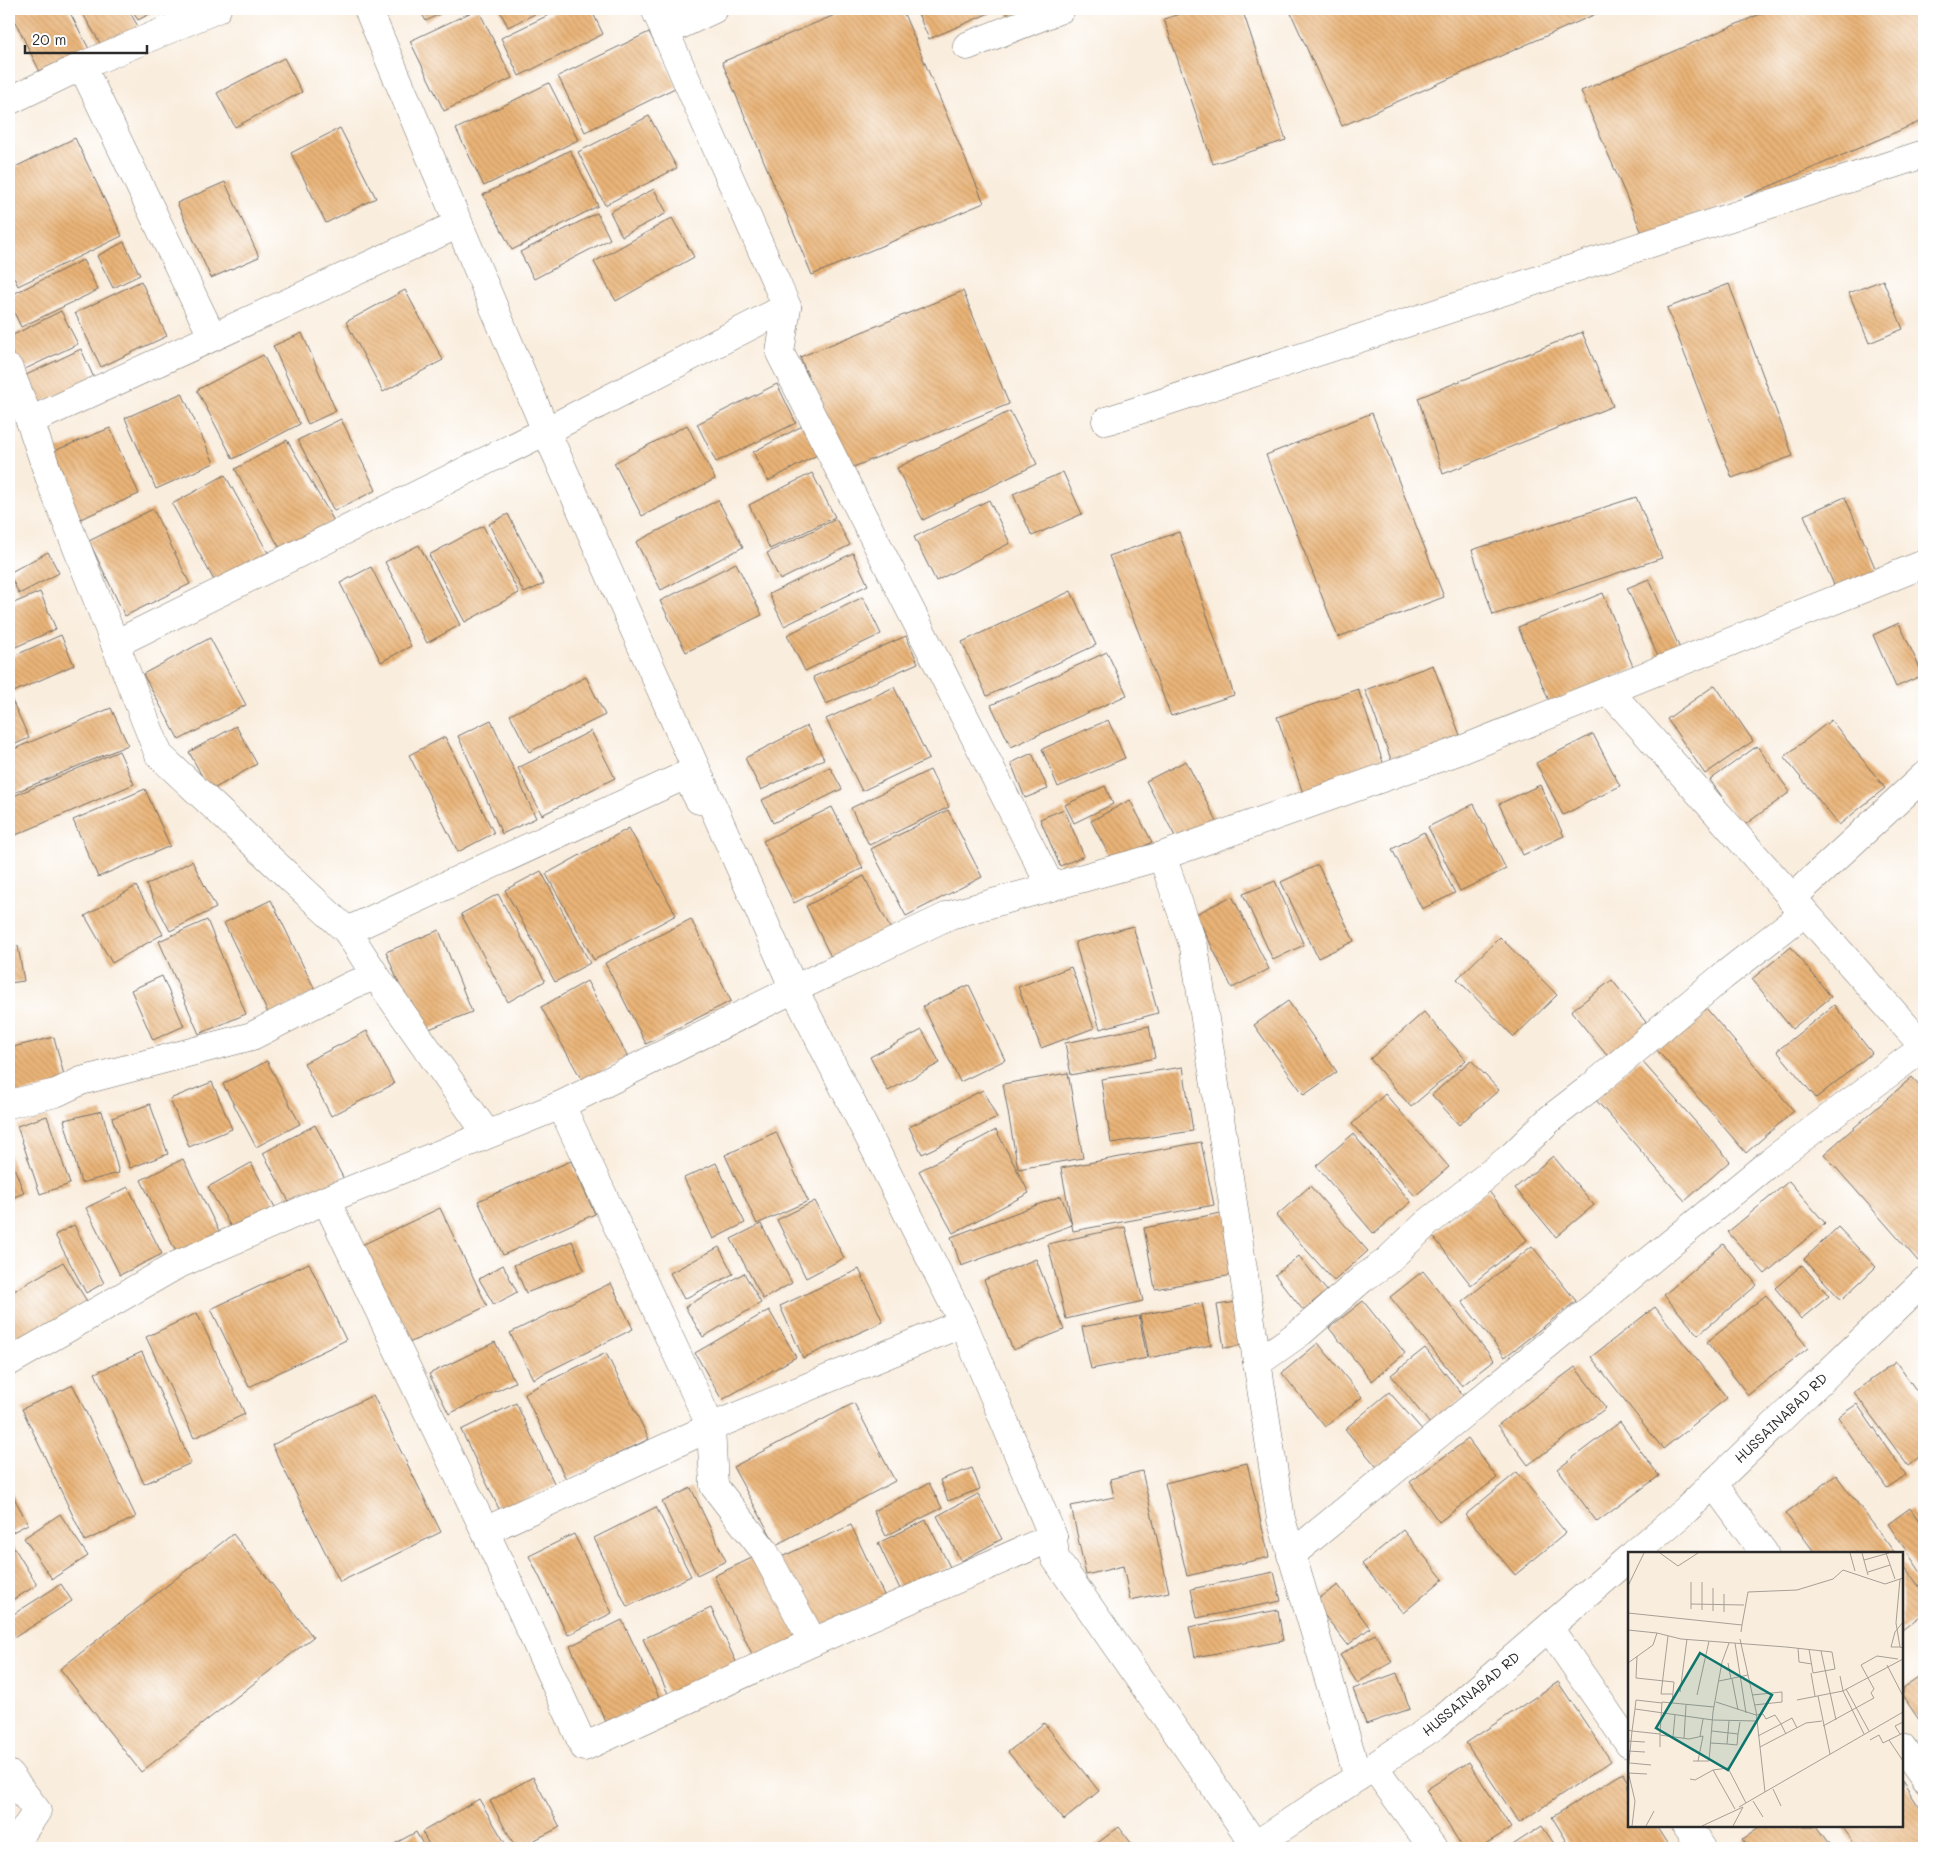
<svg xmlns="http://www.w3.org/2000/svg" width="1933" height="1857" font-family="Mali,sans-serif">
<defs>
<pattern id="building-back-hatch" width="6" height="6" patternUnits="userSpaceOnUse" patternTransform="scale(1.25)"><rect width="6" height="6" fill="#e9b377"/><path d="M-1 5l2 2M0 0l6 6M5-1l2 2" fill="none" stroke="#c89a67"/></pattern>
</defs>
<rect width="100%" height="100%" fill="#fff"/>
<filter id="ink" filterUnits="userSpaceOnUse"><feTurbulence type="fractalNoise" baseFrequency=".02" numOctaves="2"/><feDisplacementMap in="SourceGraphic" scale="10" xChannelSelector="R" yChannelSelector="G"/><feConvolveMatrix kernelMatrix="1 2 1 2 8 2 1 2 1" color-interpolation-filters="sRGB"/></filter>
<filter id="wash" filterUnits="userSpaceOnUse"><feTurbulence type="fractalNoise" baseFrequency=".0096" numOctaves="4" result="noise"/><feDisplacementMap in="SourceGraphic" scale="20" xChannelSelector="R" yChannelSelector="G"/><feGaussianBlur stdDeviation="1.12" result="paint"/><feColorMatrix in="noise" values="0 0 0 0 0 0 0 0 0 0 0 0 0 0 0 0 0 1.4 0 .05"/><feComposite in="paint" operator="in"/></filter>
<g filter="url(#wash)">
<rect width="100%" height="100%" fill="#f9eddd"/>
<g id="blocks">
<g fill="url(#building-back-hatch)">
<path d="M9 9H68L89 49 41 74Z"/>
<path d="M80 9H128L139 28 103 48Z"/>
<path d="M132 9H159L138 20Z"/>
<path d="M419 9H449L426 21Z"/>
<path d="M478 9 512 78 444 111 410 41Z"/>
<path d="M499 9H545L508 27Z"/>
<path d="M561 9H591L603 34 519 76 501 38Z"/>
<path d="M849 9H902L984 203 812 275 722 62Z"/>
<path d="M916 9H994V11L929 39Z"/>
<path d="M1005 9H1029L1009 18Z"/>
<path d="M1195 9H1242L1286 140 1213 164 1164 19Z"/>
<path d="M1289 9H1607L1342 126Z"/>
<path d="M1772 9H1924V120L1645 240 1581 91Z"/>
<path d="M649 32 677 87 585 132 558 76Z"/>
<path d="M284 58 302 92 235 127 217 93Z"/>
<path d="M549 83 578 140 484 186 456 129Z"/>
<path d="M649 116 677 168 605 205 578 152Z"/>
<path d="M340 128 376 198 326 223 291 153Z"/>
<path d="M75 138 122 236 18 286 9 267V170Z"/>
<path d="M570 150 598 206 512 250 483 195Z"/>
<path d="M225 182 259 257 211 278 177 203Z"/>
<path d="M654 189 667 213 622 236 610 212Z"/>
<path d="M597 213 610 239 534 279 520 252Z"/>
<path d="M672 218 694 257 616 301 594 262Z"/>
<path d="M124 242 140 275 113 288 97 256Z"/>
<path d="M83 260 98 290 21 327 9 302V296Z"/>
<path d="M1883 280 1903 329 1869 343 1849 293Z"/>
<path d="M141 281 167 336 101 367 75 313Z"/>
<path d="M1729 284 1793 456 1732 478 1667 308Z"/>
<path d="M405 290 443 360 383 392 346 322Z"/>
<path d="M963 291 1009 404 846 470 800 357Z"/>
<path d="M61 311 78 344 21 371 9 346V337Z"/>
<path d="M1582 332 1613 406 1443 474 1418 398Z"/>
<path d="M302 333 336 411 308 424 273 346Z"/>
<path d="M81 349 94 378 34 406 20 378Z"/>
<path d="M263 355 300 424 233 459 197 390Z"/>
<path d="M777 384 796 423 716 462 697 424Z"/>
<path d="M182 393 214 463 156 489 125 418Z"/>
<path d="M1010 411 1037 464 923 520 897 468Z"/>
<path d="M1372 413 1444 597 1338 637 1266 455Z"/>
<path d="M341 419 376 490 334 511 298 440Z"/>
<path d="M808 423 823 452 768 481 753 452Z"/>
<path d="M687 425 715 479 642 516 614 463Z"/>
<path d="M110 428 139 494 78 520 49 453Z"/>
<path d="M287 440 334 521 281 550 235 469Z"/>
<path d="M1063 472 1082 514 1032 536 1013 494Z"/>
<path d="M812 473 835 517 770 549 749 505Z"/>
<path d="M225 475 268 553 215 582 172 504Z"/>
<path d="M1636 497 1662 558 1493 615 1472 550Z"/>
<path d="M1845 497 1884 589 1843 606 1804 515Z"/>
<path d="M718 500 743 547 661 590 636 542Z"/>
<path d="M989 500 1010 543 936 581 914 537Z"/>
<path d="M153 509 190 584 125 616 89 541Z"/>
<path d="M508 514 544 584 524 593 489 524Z"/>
<path d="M836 519 850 545 780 580 767 553Z"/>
<path d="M483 526 519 593 465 622 429 555Z"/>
<path d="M1179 532 1234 695 1171 716 1109 556Z"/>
<path d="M419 545 460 625 427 643 385 562Z"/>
<path d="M48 552 59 573 19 594 9 573Z"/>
<path d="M853 553 868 585 784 626 769 594Z"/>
<path d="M736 563 762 615 686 652 660 601Z"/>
<path d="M371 567 411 646 381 662 340 583Z"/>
<path d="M1649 579 1681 651 1659 659 1627 588Z"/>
<path d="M1071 591 1096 645 987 696 962 642Z"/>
<path d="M40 592 56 629 9 650V605Z"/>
<path d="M1603 593 1634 669 1550 703 1518 627Z"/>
<path d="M863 597 881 634 805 671 787 635Z"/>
<path d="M1899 623 1923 675 1896 687 1873 635Z"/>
<path d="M61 635 74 665 9 694V658Z"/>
<path d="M906 636 918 663 826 704 813 677Z"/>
<path d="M210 638 246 705 179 740 143 674Z"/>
<path d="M1107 652 1127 695 1011 747 991 705Z"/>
<path d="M1433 665 1463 743 1395 770 1365 690Z"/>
<path d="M586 677 605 715 529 752 510 715Z"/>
<path d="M1715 685 1753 741 1705 774 1667 719Z"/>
<path d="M894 687 929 759 862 791 826 719Z"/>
<path d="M1358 689 1387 774 1306 802 1277 717Z"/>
<path d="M9 698H11L29 738 9 747Z"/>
<path d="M111 708 128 745 9 795V751Z"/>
<path d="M491 720 536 818 502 834 458 736Z"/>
<path d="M1108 720 1125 758 1058 787 1042 749Z"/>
<path d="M1831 720 1885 788 1839 825 1784 757Z"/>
<path d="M236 726 257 764 210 791 189 752Z"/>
<path d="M807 726 824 759 761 790 745 758Z"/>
<path d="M591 731 615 778 542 815 518 768Z"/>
<path d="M1593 734 1620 786 1563 815 1536 763Z"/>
<path d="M445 737 494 833 458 852 409 755Z"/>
<path d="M1757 746 1790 792 1743 826 1710 780Z"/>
<path d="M119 751 134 784 9 838V798Z"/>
<path d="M1032 753 1048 789 1025 798 1011 763Z"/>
<path d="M1186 761 1217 822 1178 842 1146 781Z"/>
<path d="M830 767 842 789 773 823 762 800Z"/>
<path d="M930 770 949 807 869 845 851 808Z"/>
<path d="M1540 785 1564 836 1523 855 1499 804Z"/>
<path d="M1105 786 1113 804 1074 823 1065 805Z"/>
<path d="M145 789 170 846 98 877 73 820Z"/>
<path d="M1130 800 1152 842 1113 863 1091 821Z"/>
<path d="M1474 804 1506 869 1460 891 1428 827Z"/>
<path d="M832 807 863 868 794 903 763 841Z"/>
<path d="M1064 809 1084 856 1060 866 1040 819Z"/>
<path d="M948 810 982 877 906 916 871 849Z"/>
<path d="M629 828 676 915 594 960 546 874Z"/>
<path d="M1424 832 1455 893 1422 909 1392 849Z"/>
<path d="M192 861 216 908 170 931 146 885Z"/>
<path d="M1318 865 1354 941 1318 958 1281 882Z"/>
<path d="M541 871 590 963 555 982 505 890Z"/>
<path d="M864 876 891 930 832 959 806 906Z"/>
<path d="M1275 881 1304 945 1273 960 1243 894Z"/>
<path d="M136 886 163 934 112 963 85 916Z"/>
<path d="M498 894 545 981 508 1002 461 914Z"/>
<path d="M1232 896 1269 969 1232 988 1196 914Z"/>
<path d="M271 900 316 992 269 1015 224 923Z"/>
<path d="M691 919 731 1001 646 1044 605 963Z"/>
<path d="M207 920 246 1014 199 1034 159 941Z"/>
<path d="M1133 926 1158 1013 1100 1029 1075 942Z"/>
<path d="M439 930 472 1012 419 1033 386 952Z"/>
<path d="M1500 937 1557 995 1514 1037 1457 979Z"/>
<path d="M18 946 24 981 9 983V948Z"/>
<path d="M1791 947 1831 997 1792 1029 1752 979Z"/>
<path d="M1071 967 1094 1028 1041 1048 1018 987Z"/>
<path d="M162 976 184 1026 153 1040 131 990Z"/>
<path d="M1612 980 1649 1026 1609 1058 1571 1011Z"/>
<path d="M587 981 628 1057 583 1082 541 1007Z"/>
<path d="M969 985 1005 1060 960 1082 923 1006Z"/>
<path d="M1288 1001 1337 1072 1304 1095 1254 1025Z"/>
<path d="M1834 1005 1872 1053 1816 1098 1777 1051Z"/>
<path d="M1705 1007 1794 1111 1746 1153 1656 1049Z"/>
<path d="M1424 1012 1466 1060 1411 1107 1370 1059Z"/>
<path d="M1149 1026 1155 1058 1071 1075 1065 1043Z"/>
<path d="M922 1030 940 1063 888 1091 870 1057Z"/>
<path d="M367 1031 394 1084 331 1116 304 1063Z"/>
<path d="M54 1037 66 1083 9 1096V1048Z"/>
<path d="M1640 1059 1730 1161 1685 1201 1595 1099Z"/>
<path d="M1471 1060 1499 1090 1459 1125 1432 1095Z"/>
<path d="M267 1061 300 1124 256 1147 223 1084Z"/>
<path d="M1183 1067 1193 1131 1111 1143 1101 1079Z"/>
<path d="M1068 1073 1083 1158 1018 1169 1003 1084Z"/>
<path d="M1912 1077 1924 1090V1256L1918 1261 1824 1154Z"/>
<path d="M212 1082 232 1129 189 1147 170 1099Z"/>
<path d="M983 1090 997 1118 922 1154 909 1127Z"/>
<path d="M1385 1094 1449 1167 1415 1196 1352 1124Z"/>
<path d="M150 1104 168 1154 130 1168 112 1118Z"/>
<path d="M102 1111 119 1173 81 1183 64 1120Z"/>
<path d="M47 1116 70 1184 40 1194 17 1126Z"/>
<path d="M315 1125 346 1183 294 1211 263 1153Z"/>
<path d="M996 1130 1029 1193 953 1233 919 1171Z"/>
<path d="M776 1132 808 1201 757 1224 725 1155Z"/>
<path d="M1353 1134 1411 1202 1374 1234 1316 1166Z"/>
<path d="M1201 1142 1214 1205 1073 1231 1061 1168Z"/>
<path d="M9 1154 24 1193 9 1199Z"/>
<path d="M1553 1156 1594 1205 1556 1237 1515 1188Z"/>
<path d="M183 1159 221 1235 178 1256 141 1180Z"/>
<path d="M571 1161 595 1214 503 1255 478 1201Z"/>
<path d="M251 1163 277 1211 235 1234 208 1187Z"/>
<path d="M716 1163 745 1223 713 1239 684 1178Z"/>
<path d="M1789 1181 1825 1223 1765 1274 1728 1232Z"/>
<path d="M1310 1186 1368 1251 1334 1281 1276 1216Z"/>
<path d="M128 1187 162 1254 120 1275 86 1208Z"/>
<path d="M1488 1190 1527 1240 1471 1285 1432 1235Z"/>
<path d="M1061 1196 1072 1225 961 1266 951 1237Z"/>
<path d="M815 1201 844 1258 806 1278 777 1220Z"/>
<path d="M440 1208 487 1306 409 1343 362 1245Z"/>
<path d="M1226 1212 1238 1274 1155 1289 1144 1228Z"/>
<path d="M761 1224 792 1283 763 1299 731 1239Z"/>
<path d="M74 1225 104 1283 86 1293 55 1235Z"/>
<path d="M1125 1227 1143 1301 1066 1319 1048 1244Z"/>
<path d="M1838 1227 1876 1267 1841 1300 1804 1259Z"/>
<path d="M572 1241 584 1270 526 1293 514 1265Z"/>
<path d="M1723 1244 1757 1285 1698 1335 1664 1295Z"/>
<path d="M1532 1246 1576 1301 1505 1357 1462 1302Z"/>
<path d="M719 1247 733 1274 684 1299 670 1273Z"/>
<path d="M1299 1256 1327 1291 1303 1310 1275 1275Z"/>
<path d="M1036 1259 1064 1330 1013 1350 984 1280Z"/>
<path d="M63 1262 88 1303 9 1350V1294Z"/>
<path d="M309 1263 346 1340 249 1387 211 1309Z"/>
<path d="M503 1265 517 1292 494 1305 479 1279Z"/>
<path d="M1802 1265 1829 1296 1801 1319 1775 1288Z"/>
<path d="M859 1269 883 1322 803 1358 780 1306Z"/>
<path d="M1423 1271 1494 1360 1462 1386 1390 1297Z"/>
<path d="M744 1273 761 1303 703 1337 685 1307Z"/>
<path d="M611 1283 633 1329 533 1379 510 1333Z"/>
<path d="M1766 1295 1808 1348 1748 1395 1707 1342Z"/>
<path d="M1243 1301 1250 1344 1224 1348 1217 1305Z"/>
<path d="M1363 1301 1405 1353 1372 1381 1329 1328Z"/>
<path d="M1202 1303 1211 1345 1149 1358 1140 1315Z"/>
<path d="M1655 1307 1727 1398 1663 1449 1591 1357Z"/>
<path d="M769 1310 796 1357 722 1400 695 1353Z"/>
<path d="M197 1313 245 1414 194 1438 146 1337Z"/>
<path d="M1139 1316 1147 1358 1091 1369 1082 1327Z"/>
<path d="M495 1342 515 1382 449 1414 429 1374Z"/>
<path d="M1318 1343 1362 1397 1325 1427 1282 1373Z"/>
<path d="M1425 1348 1464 1397 1430 1424 1391 1375Z"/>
<path d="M142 1352 191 1463 144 1484 95 1373Z"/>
<path d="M606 1353 649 1439 566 1479 524 1393Z"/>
<path d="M1896 1362 1924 1401V1453L1908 1466 1854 1392Z"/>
<path d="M1575 1367 1606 1408 1528 1465 1498 1425Z"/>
<path d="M73 1385 136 1517 85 1541 22 1409Z"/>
<path d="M1389 1392 1426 1434 1381 1472 1345 1429Z"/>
<path d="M373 1395 441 1532 340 1582 272 1445Z"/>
<path d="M516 1403 555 1485 500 1511 461 1430Z"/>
<path d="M854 1403 895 1481 776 1545 733 1467Z"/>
<path d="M1857 1404 1906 1475 1887 1488 1838 1417Z"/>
<path d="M1620 1422 1659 1476 1597 1522 1558 1469Z"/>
<path d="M1468 1439 1497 1478 1439 1522 1410 1482Z"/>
<path d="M1247 1463 1269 1557 1187 1576 1165 1483Z"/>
<path d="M972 1468 980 1489 948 1501 940 1480Z"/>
<path d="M1142 1471 1169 1592 1130 1600 1123 1566 1086 1575 1071 1506 1114 1497 1110 1479Z"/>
<path d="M1517 1472 1566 1533 1515 1575 1465 1515Z"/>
<path d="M1836 1475 1895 1553H1815L1786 1514Z"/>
<path d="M929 1483 942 1508 886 1536 873 1511Z"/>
<path d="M9 1488 28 1524 9 1534Z"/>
<path d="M691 1488 726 1561 697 1575 662 1502Z"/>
<path d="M978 1494 1002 1539 961 1561 937 1516Z"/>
<path d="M656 1507 691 1576 627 1607 594 1538Z"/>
<path d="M1910 1508 1924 1528V1577L1888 1524Z"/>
<path d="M60 1514 88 1556 52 1579 24 1538Z"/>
<path d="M926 1520 950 1567 901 1591 878 1543Z"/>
<path d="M851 1525 885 1597 809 1631 777 1559Z"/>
<path d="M1403 1530 1443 1579 1403 1613 1362 1564Z"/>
<path d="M233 1534 313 1637 141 1772 60 1669Z"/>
<path d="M574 1534 612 1613 568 1635 529 1556Z"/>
<path d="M12 1544 37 1585 9 1602V1546Z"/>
<path d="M758 1555 801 1642 757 1664 714 1576Z"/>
<path d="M1902 1563 1924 1593V1613L1902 1630Z"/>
<path d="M1274 1572 1281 1601 1197 1618 1191 1589Z"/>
<path d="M61 1584 72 1601 9 1641V1617Z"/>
<path d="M1338 1585 1370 1628 1348 1645 1314 1602Z"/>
<path d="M711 1608 738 1666 670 1698 643 1639Z"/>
<path d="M1278 1610 1283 1641 1195 1657 1189 1627Z"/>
<path d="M622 1620 659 1697 606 1722 570 1646Z"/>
<path d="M1375 1634 1392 1662 1357 1683 1340 1655Z"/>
<path d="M1397 1673 1410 1709 1366 1724 1353 1689Z"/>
<path d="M1924 1674V1727L1902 1695V1689Z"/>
<path d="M1558 1682 1611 1761 1519 1823 1466 1743Z"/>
<path d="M1044 1723 1099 1791 1064 1820 1008 1752Z"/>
<path d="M1469 1762 1511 1828 1479 1848H1463L1426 1790Z"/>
<path d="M1623 1773 1629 1782V1826H1656L1670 1848H1571L1552 1817Z"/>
<path d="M533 1777 560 1827 519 1848H516L490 1801Z"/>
<path d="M1902 1781 1924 1814V1848H1856L1840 1826H1902Z"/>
<path d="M479 1799 508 1848H431L422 1832Z"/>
<path d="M1542 1826 1557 1848H1508Z"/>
<path d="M1762 1826H1817L1833 1848H1749L1743 1839Z"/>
<path d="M1119 1827 1135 1848H1091Z"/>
<path d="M416 1832 425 1848H387Z"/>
</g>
</g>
</g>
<g filter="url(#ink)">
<use href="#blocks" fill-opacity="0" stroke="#736f69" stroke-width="1"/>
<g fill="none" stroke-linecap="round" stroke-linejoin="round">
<g stroke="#736f69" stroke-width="29">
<g id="minor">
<path d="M368 9 546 431 794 989 963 1323 1053 1537 1055 1558 1255 1845"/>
<path d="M655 9 787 307 780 353 1051 887"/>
<path d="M665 32 714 9"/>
<path d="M967 46 1061 9"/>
<path d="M82 66 212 336"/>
<path d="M9 101 82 66 217 9"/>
<path d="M9 369 30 421 52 485 159 755 347 931 376 976 352 985 252 1036 81 1081 56 1093 9 1104"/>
<path d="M30 421 459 224"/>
<path d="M1106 421 1924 154"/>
<path d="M115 644 546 431 787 307"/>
<path d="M1609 691 1924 1047"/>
<path d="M1162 856 1194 947 1281 1519 1358 1777"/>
<path d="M1791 899 1924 776"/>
<path d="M347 931 686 775 699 800"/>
<path d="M376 976 487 1134"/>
<path d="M561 1105 711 1427 714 1486 763 1549 813 1642 1053 1537"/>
<path d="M326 1200 485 1531 711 1427 963 1323"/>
<path d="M9 1362 177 1265 326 1200 561 1105 794 989 950 915 1162 856 1461 750 1924 564"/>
<path d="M1257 1363 1301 1332 1362 1279 1386 1262 1426 1224 1512 1156 1551 1118 1590 1088 1722 977 1804 913"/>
<path d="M1713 1483 1764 1553"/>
<path d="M485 1531 584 1747 813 1642"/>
<path d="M1291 1555 1770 1162 1924 1047"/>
<path d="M1549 1628 1629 1744"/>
<path d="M1902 1747 1924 1778"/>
<path d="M1374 1767 1433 1848"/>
<path d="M9 1774 37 1811 12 1848"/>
<path d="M1686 1826 1702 1848"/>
</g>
</g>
<g stroke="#736f69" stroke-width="29">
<g id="tertiary">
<path d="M1635 1553 1687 1509 1924 1281"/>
<path d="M1251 1848 1436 1725 1629 1558"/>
</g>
</g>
<use href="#minor" stroke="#fff" stroke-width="28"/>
<use href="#tertiary" stroke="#fff" stroke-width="28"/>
</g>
</g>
<g text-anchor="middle" stroke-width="4.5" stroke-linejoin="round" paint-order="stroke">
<g font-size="14" fill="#2b2b2b" stroke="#fff">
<text transform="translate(1781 1418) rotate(-44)" y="5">HUSSAINABAD RD</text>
<text transform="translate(1471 1694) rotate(-40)" y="5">HUSSAINABAD RD</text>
</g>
</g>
<g transform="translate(1628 1552)">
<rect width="275" height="275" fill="#f9eddd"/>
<path fill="none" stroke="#a79f96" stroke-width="1" d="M32 1 50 14 70 1M222 1 227 19M234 1 240 23M258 1 267 27M236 8 261 1M240 20 262 13M275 26 272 27 268 71 272 95 275 96M0 34 16 1M63 52 116 53M63 57V30M74 58V30M85 59V36M96 60V42M0 61 114 73 113 80M114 73 120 40 169 38 205 27 215 18 257 32 272 27M0 78 29 81 25 93 0 111M29 81 53 87 158 95 204 100 207 117 185 121 181 97M40 84 33 142H45M112 87 128 159 137 240M107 91 118 161M272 95H263L267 80 275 70M170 96 171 110 184 112M193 99 208 168M9 104 8 126 46 130 44 151M100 111 103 127M259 113 275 144M183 121 187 144M212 124 215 139 275 107M104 127 110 158M91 129 120 123M218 137 241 179M52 140 59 87M69 143 81 89M124 143 154 140V150L126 153M190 144 202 202M169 148 215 139 236 182M88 150 128 163M7 157 8 148 34 151M128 163 135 162 138 167 147 163 153 172 130 184M195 174 246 146 243 141 246 137 233 113 249 104 270 107M0 178 4 179 0 220M84 179 110 182 112 170M32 182 34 150 86 155M158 182 153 172 164 166 169 176M272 182 267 174 275 170M32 183 61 187 75 184 70 209M72 184 75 167M45 185 47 163M56 186 58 153M242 188 251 183 255 191 275 181M261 188 275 209M0 189 17 190M82 191 99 192 101 169M99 192 109 193 110 182M32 195V182L4 179 7 157 85 168 128 169M132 195 178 171 194 169M0 199 17 200M65 209H81L85 160 94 110 101 91M2 211 23 213M85 218 107 257M0 219 7 249 4 274M0 221 19 222M62 227 67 228 85 218 100 216 118 251M145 237 153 254M125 249 135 265M111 255 275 160M18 274 26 259M74 274 115 255 105 274"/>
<path fill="#0f766e" fill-opacity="0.15" stroke="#0f766e" stroke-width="2.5" d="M72 101 144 143 100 218 28 176Z"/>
<rect width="275" height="275" fill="none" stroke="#2b2b2b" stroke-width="2.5"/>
</g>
<rect width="1933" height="1857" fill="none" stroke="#fff" stroke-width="30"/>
<path d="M25 45v8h122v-8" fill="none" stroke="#2b2b2b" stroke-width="2.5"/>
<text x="32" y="45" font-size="15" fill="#2b2b2b" stroke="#ffffff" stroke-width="4" paint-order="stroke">20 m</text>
</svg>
